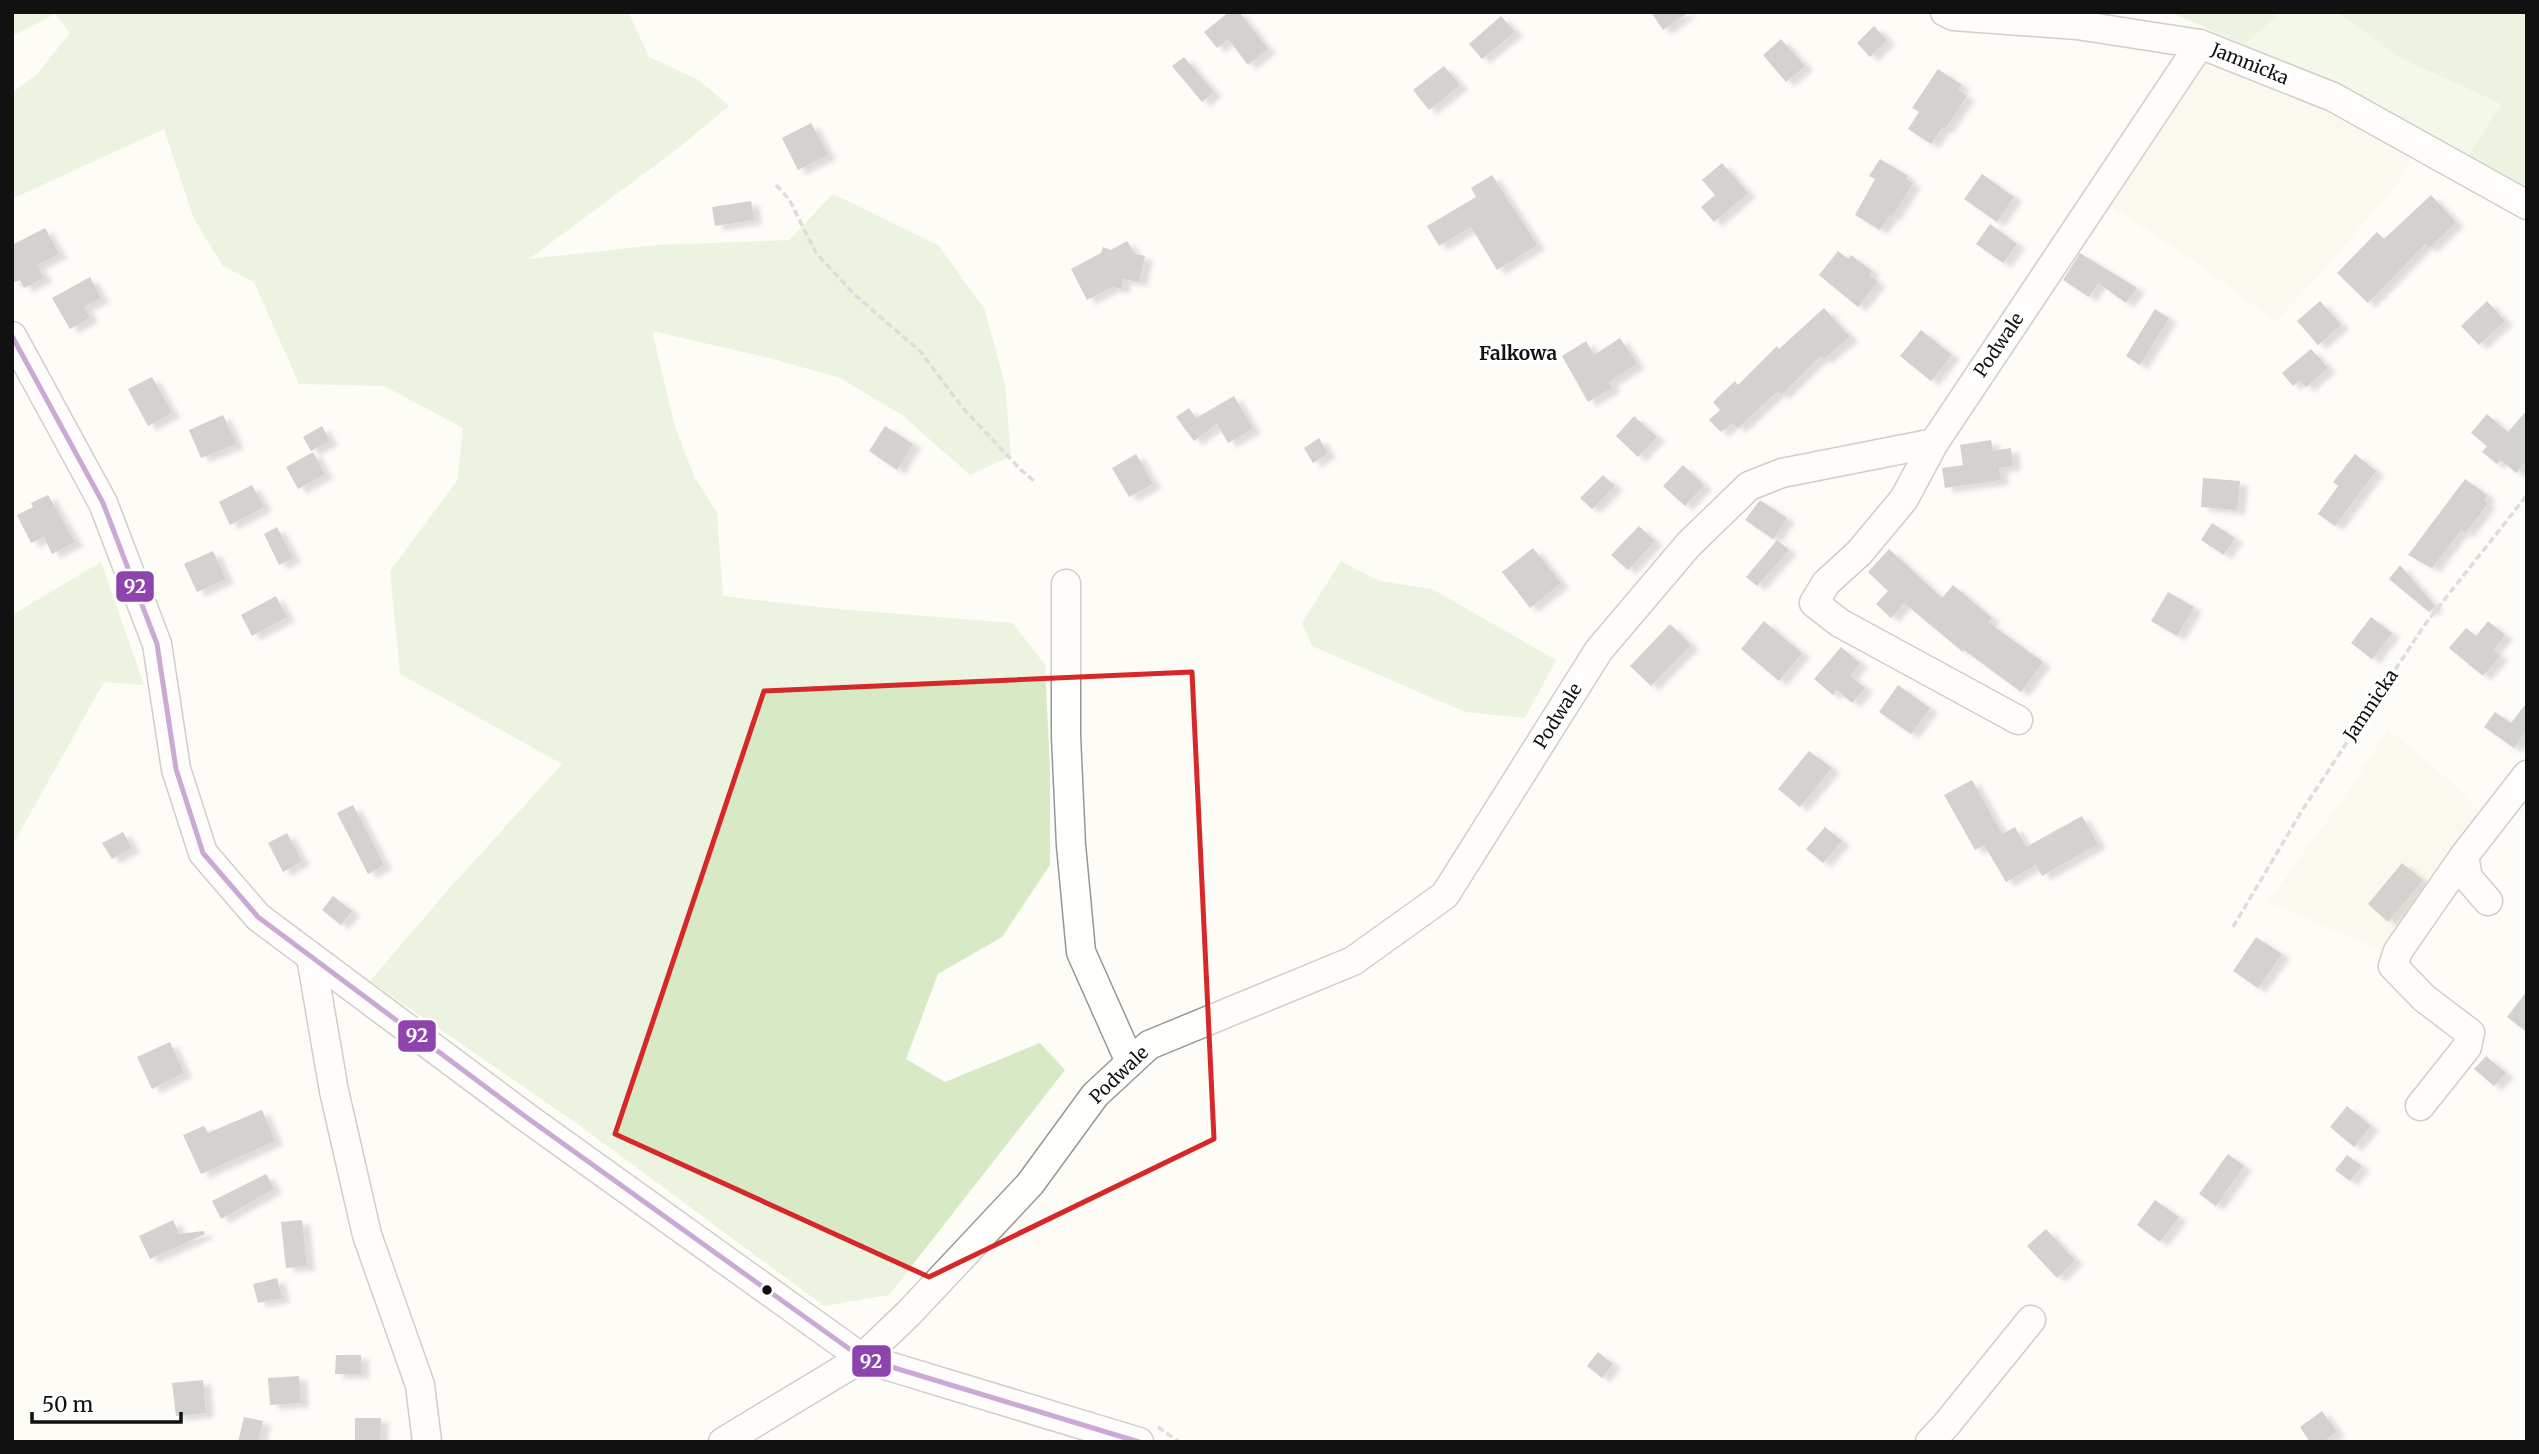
<svg xmlns="http://www.w3.org/2000/svg" width="2539" height="1454" font-family="Merriweather,serif">
<defs>
<filter id="shadow"><feDropShadow dx="8" dy="4.5" stdDeviation="2" flood-color="#0004"/></filter>
</defs>
<rect width="100%" height="100%" fill="#fdfcf7"/>
<g fill="#f9f7e4">
<path d="M2212 58 2412 153 2404 175 2319 276 2276 321 2194 261 2106 203 2200 60Z"/>
<path d="M2388 729 2447 778 2484 816 2385 952 2268 902 2352 786Z"/>
</g>
<path fill="#e7f3d7" d="M2281 12H2335L2403 59 2501 104 2468 155 2244 45Z"/>
<g fill="#d8eac5">
<path d="M12 12H628L649 57 699 80 729 106 677 149 529 259 657 245 789 240 833 194 938 245 985 310 1005 385 1011 456 970 475 902 415 840 378 769 358 652 331 675 427 694 476 717 513 723 596 826 608 1013 623 1045 665 1050 770V865L1002 937 938 974 906 1059 945 1082 1040 1043 1065 1070 889 1295 824 1306 579 1125 370 981 448 890 562 764 400 674 390 571 457 481 463 428 384 386 299 384 254 282 223 266 194 219 164 129 12 199V93L38 73 70 33 55 14 12 36Z"/>
<path d="M2170 12H2281L2244 45Z"/>
<path d="M2335 12H2527V187L2468 155 2501 104 2403 59Z"/>
<path d="M1341 561 1379 581 1432 589 1556 660 1525 718 1465 712 1312 646 1302 623Z"/>
<path d="M101 562 144 685 104 682 12 846V615Z"/>
</g>
<g fill="none" stroke-linecap="round" stroke-linejoin="round">
<path stroke="#cde8f7" stroke-width="6" d="M12 704 15 701"/>
</g>
<g fill="#a19f9c" filter="url(#shadow)">
<path d="M1229 12H1239L1268 49 1248 65 1228 39 1217 48 1204 32Z"/>
<path d="M1651 12H1689L1663 30Z"/>
<path d="M1501 16 1515 32 1482 59 1469 44Z"/>
<path d="M1874 26 1887 40 1870 57 1857 43Z"/>
<path d="M1781 39 1805 66 1786 82 1763 55Z"/>
<path d="M1184 57 1214 92 1202 102 1172 66Z"/>
<path d="M1444 66 1460 85 1429 110 1413 90Z"/>
<path d="M1938 69 1962 85 1958 90 1967 96 1945 129 1942 128 1931 144 1908 129 1919 112 1912 108Z"/>
<path d="M811 123 828 155 798 170 782 138Z"/>
<path d="M1880 159 1908 176 1906 179 1913 183 1892 217 1890 215 1880 230 1855 215 1875 179 1869 176Z"/>
<path d="M1722 163 1748 193 1714 222 1701 207 1715 195 1702 180Z"/>
<path d="M1982 174 2014 197 1997 222 1964 199Z"/>
<path d="M1492 175 1537 245 1497 270 1471 227 1439 246 1427 226 1476 197 1471 188Z"/>
<path d="M2431 195 2456 222 2429 248 2425 244 2368 303 2337 273 2377 232 2384 239Z"/>
<path d="M751 201 754 220 715 226 712 207Z"/>
<path d="M1990 224 2017 244 2003 263 1976 244Z"/>
<path d="M45 228 59 254 37 265 44 278 24 288 20 280 12 283V245Z"/>
<path d="M1127 241 1135 254 1145 256 1139 282 1123 279 1121 289 1112 287 1087 300 1071 269 1101 253 1103 247 1111 250Z"/>
<path d="M1838 251 1848 259 1851 255 1872 271 1869 275 1878 282 1858 307 1819 275Z"/>
<path d="M2080 253 2137 288 2126 303 2098 283 2089 297 2063 280Z"/>
<path d="M90 277 101 298 84 307 90 318 70 329 52 298Z"/>
<path d="M2320 301 2341 325 2318 345 2297 321Z"/>
<path d="M2487 301 2505 321 2479 345 2461 326Z"/>
<path d="M1824 308 1850 337 1824 359 1821 356 1781 395 1778 391 1738 428 1732 423 1721 432 1709 420 1720 410 1713 402 1735 381 1738 385 1777 346 1779 349Z"/>
<path d="M2155 309 2169 318 2140 365 2126 356Z"/>
<path d="M1921 330 1952 355 1931 381 1900 356Z"/>
<path d="M1620 338 1637 364 1609 382 1612 388 1588 402 1562 356 1586 341 1594 355Z"/>
<path d="M2311 349 2328 368 2306 387 2299 380 2293 386 2282 373Z"/>
<path d="M152 377 172 413 148 426 128 389Z"/>
<path d="M1234 396 1253 429 1228 443 1217 424 1194 441 1176 417 1189 408 1196 418Z"/>
<path d="M2527 410V460L2516 473 2501 460 2497 464 2482 452 2487 446 2471 433 2487 414 2508 432Z"/>
<path d="M223 415 236 444 201 458 189 430Z"/>
<path d="M1634 416 1657 437 1638 457 1616 436Z"/>
<path d="M322 426 330 441 311 451 303 437Z"/>
<path d="M885 426 913 444 897 470 869 451Z"/>
<path d="M1319 438 1328 453 1313 463 1304 448Z"/>
<path d="M1991 440 1993 451 2011 448 2013 466 1999 468 2001 480 1945 488 1942 468 1963 465 1960 445Z"/>
<path d="M313 452 325 474 298 489 286 467Z"/>
<path d="M1136 454 1153 484 1129 497 1112 468Z"/>
<path d="M2355 454 2376 471 2335 526 2318 514 2338 486 2333 482Z"/>
<path d="M1683 465 1704 485 1685 506 1663 486Z"/>
<path d="M1603 475 1615 486 1592 509 1580 498Z"/>
<path d="M2203 478 2240 481 2237 510 2201 507Z"/>
<path d="M2465 479 2487 495 2484 500 2488 503 2479 516 2465 533 2461 530 2432 568 2408 555Z"/>
<path d="M252 485 264 507 230 525 219 502Z"/>
<path d="M48 495 75 542 52 554 44 537 31 543 17 515 33 507 31 503Z"/>
<path d="M1760 500 1787 518 1773 539 1745 520Z"/>
<path d="M2212 523 2235 538 2224 555 2201 540Z"/>
<path d="M1639 526 1655 541 1628 570 1611 555Z"/>
<path d="M277 527 293 558 279 565 264 534Z"/>
<path d="M1777 540 1789 550 1757 586 1746 577Z"/>
<path d="M1533 548 1561 583 1530 608 1502 572Z"/>
<path d="M1889 549 1942 598 1953 585 1992 618 1988 622 2043 662 2021 692 1964 650 1963 652 1904 603 1891 618 1876 604 1888 591 1868 572Z"/>
<path d="M213 551 226 579 197 592 184 564Z"/>
<path d="M2400 565 2435 606 2429 612 2389 579Z"/>
<path d="M2168 592 2194 607 2177 636 2151 621Z"/>
<path d="M276 596 287 617 252 636 241 615Z"/>
<path d="M2371 617 2392 633 2372 659 2351 643Z"/>
<path d="M1764 621 1802 653 1779 681 1741 649Z"/>
<path d="M2488 621 2505 635 2493 650 2500 656 2483 676 2449 648 2466 628 2476 636Z"/>
<path d="M1670 624 1691 645 1651 686 1630 666Z"/>
<path d="M1841 647 1860 663 1850 675 1865 688 1852 703 1837 690 1833 695 1814 679Z"/>
<path d="M1898 685 1930 708 1911 734 1879 712Z"/>
<path d="M2527 702V729L2514 748 2484 727 2495 712 2511 723Z"/>
<path d="M1809 751 1832 768 1800 807 1778 789Z"/>
<path d="M1972 780 2002 834 2015 827 2026 847 2082 816 2098 844 2042 876 2036 865 2006 882 1984 845 1975 850 1944 795Z"/>
<path d="M353 805 384 865 368 874 337 813Z"/>
<path d="M1825 827 1842 841 1823 863 1806 849Z"/>
<path d="M123 832 132 848 112 859 102 843Z"/>
<path d="M287 833 302 861 283 872 268 843Z"/>
<path d="M2402 863 2423 880 2388 922 2368 904Z"/>
<path d="M333 896 352 911 341 925 322 910Z"/>
<path d="M2256 937 2282 954 2258 988 2233 971Z"/>
<path d="M2527 991V1032L2507 1017Z"/>
<path d="M170 1042 184 1073 152 1089 137 1057Z"/>
<path d="M2486 1056 2506 1073 2494 1086 2474 1069Z"/>
<path d="M2347 1106 2371 1126 2354 1147 2330 1127Z"/>
<path d="M262 1110 275 1141 201 1174 183 1135 204 1126 208 1133Z"/>
<path d="M2228 1154 2244 1166 2216 1206 2199 1194Z"/>
<path d="M2347 1155 2362 1166 2350 1181 2335 1170Z"/>
<path d="M266 1174 274 1189 221 1219 212 1201Z"/>
<path d="M2155 1200 2179 1217 2160 1242 2137 1225Z"/>
<path d="M173 1220 179 1234 204 1231 205 1234 150 1259 139 1236Z"/>
<path d="M302 1220 307 1266 286 1268 281 1222Z"/>
<path d="M2046 1229 2075 1260 2057 1278 2027 1246Z"/>
<path d="M277 1278 282 1298 258 1303 253 1284Z"/>
<path d="M1598 1352 1613 1364 1602 1378 1587 1366Z"/>
<path d="M336 1355H361V1374H335Z"/>
<path d="M299 1376 301 1403 270 1405 268 1378Z"/>
<path d="M203 1380 206 1413 176 1416 172 1383Z"/>
<path d="M2322 1411 2337 1432 2323 1442H2310L2300 1427Z"/>
<path d="M244 1417 263 1421 258 1442H238Z"/>
<path d="M355 1418H381L380 1442H355Z"/>
</g>
<g fill="none" stroke-linecap="round" stroke-linejoin="round">
<g stroke="#979795" stroke-width="31">
<g id="minor">
<path d="M1945 12 1953 16 2077 25 2200 44 2333 97 2527 205"/>
<path d="M12 336 103 503 157 644 176 769 203 853 258 917 526 1117 862 1358 1139 1442"/>
<path d="M1934 443 1904 499 1859 553 1826 583 1814 603 1840 623 2018 720"/>
<path d="M1066 584V736L1071 845 1081 952 1130 1062"/>
<path d="M2488 901 2468 878 2464 856 2527 775"/>
<path d="M311 957 334 1091 367 1235 420 1385 427 1442"/>
<path d="M2420 1106 2467 1047 2470 1033 2424 998 2393 966 2398 951 2464 856"/>
<path d="M723 1442 862 1358 909 1313 1030 1184 1095 1095 1149 1045 1353 961 1445 895 1599 650 1689 544 1749 486 1782 473 1934 443 2200 44"/>
<path d="M1930 1442 1946 1425 2031 1320"/>
</g>
</g>
<g stroke="#b9b9b8" stroke-width="3.5" stroke-dasharray="7 3.5" stroke-linecap="butt">
<path d="M776 185 789 199 816 253 856 296 920 351 962 407 1020 469 1034 481"/>
<path d="M2233 927 2303 809 2426 623 2527 495"/>
<path d="M1158 1427 1179 1442"/>
</g>
<use href="#minor" stroke="#fffffe" stroke-width="28"/>
<g stroke="#fff" stroke-width="10">
<path id="bus-1" d="M12 336 103 503 157 644 176 769 203 853 258 917 526 1117 862 1358 1139 1442"/>
</g>
<use href="#bus-1" stroke="#8e44ad" stroke-width="5"/>
</g>
<path d="M0 0H2539V1454H0ZM1192 672 1214 1139 929 1277 615 1134 764 691Z" fill="#fdfcf7" fill-opacity=".55" fill-rule="evenodd"/>
<path fill="none" stroke="#d62828" stroke-width="5" stroke-linejoin="round" d="M1192 672 1214 1139 929 1277 615 1134 764 691Z"/>
<circle fill="#111" stroke="#fff" stroke-width="2.5" cx="767" cy="1290" r="6"/>
<g text-anchor="middle" stroke-width="7" stroke-linejoin="round" paint-order="stroke">
<g font-size="18" fill="#111" stroke="#fff">
<text transform="translate(2250 64) rotate(22)" y="6">Jamnicka</text>
<text transform="translate(1999 345) rotate(-56)" y="6">Podwale</text>
<text transform="translate(2371 705) rotate(-56)" y="6">Jamnicka</text>
<text transform="translate(1558 716) rotate(-58)" y="6">Podwale</text>
<text transform="translate(1119 1075) rotate(-44)" y="6">Podwale</text>
</g>
<g font-size="19" font-weight="bold" fill="#111" stroke="#fff">
<text x="1518" y="360">Falkowa</text>
</g>
</g>
<g stroke="#fff" stroke-width="2.5">
<rect x="115" y="570" width="40" height="33" rx="7" fill="#8e44ad"/>
<rect x="397" y="1019" width="40" height="34" rx="7" fill="#8e44ad"/>
<rect x="851" y="1344" width="41" height="34" rx="7" fill="#8e44ad"/>
</g>
<g font-size="19" text-anchor="middle" font-weight="bold" fill="#fff">
<text x="135" y="593">92</text>
<text x="417" y="1042">92</text>
<text x="871" y="1368">92</text>
</g>
<rect width="2539" height="1454" fill="none" stroke="#111111" stroke-width="28"/>
<path d="M32 1412v10h149v-10" fill="none" stroke="#111111" stroke-width="3.5"/>
<text x="42" y="1412" font-size="21" fill="#111111" stroke="#ffffff" stroke-width="5" paint-order="stroke">50 m</text>
</svg>
